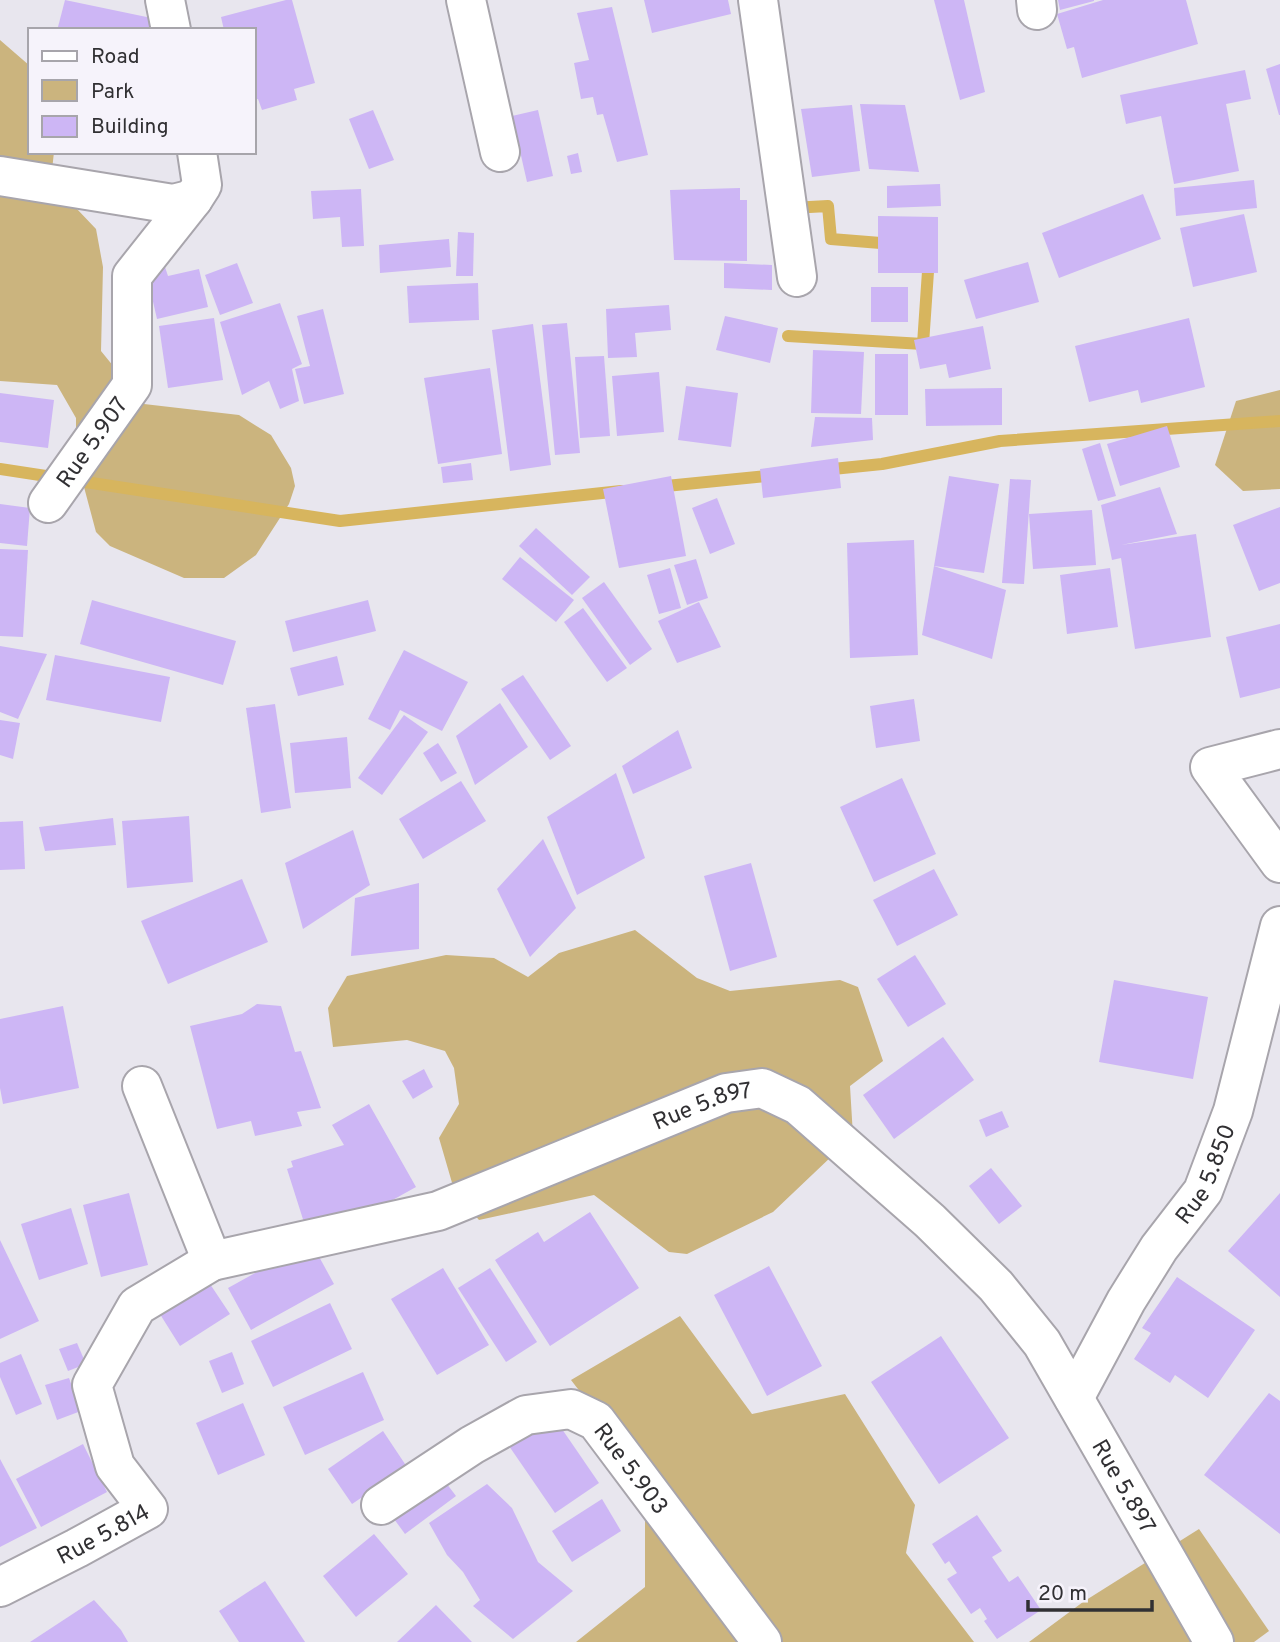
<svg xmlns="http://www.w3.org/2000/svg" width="1280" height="1642" font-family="Overpass,sans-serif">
<rect width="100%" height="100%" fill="#e8e6ee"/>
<g fill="#cbb47e">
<path d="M0 40 30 66V152H54L52 170 57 188 96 229 103 267 101 351 144 404 239 415 271 435 291 468 295 486 289 504 256 555 224 578H184L110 546 96 532 76 457V418L57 385 0 381Z"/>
<path d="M1280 390V489L1243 491 1215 465 1236 401Z"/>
<path d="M635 930 697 978 730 991 840 980 858 987 883 1061 850 1086 853 1136 773 1212 687 1254 669 1252 594 1195 479 1220 455 1193 439 1138 459 1104 454 1068 445 1051 407 1040 333 1047 328 1008 347 976 446 955 494 958 528 977 559 953Z"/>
<path d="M680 1316 752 1414 845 1394 915 1505 906 1553 974 1642H576L645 1587V1476L571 1380Z"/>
<path d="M1199 1529 1269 1631 1254 1642H1029L1083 1602Z"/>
</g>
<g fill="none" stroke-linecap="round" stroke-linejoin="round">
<g stroke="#d7b55e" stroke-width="12">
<path d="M791 208 828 206 831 239 893 244"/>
<path d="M788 336 923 344 929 257"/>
<path d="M0 469 340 521 621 491"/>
<path d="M823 470 882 464 1000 441 1280 421"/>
<path d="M656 487 777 475"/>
</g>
</g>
<g fill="#cdb6f5">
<path d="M65 0 161 20 159 30H70L58 27Z"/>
<path d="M286 0H292L315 83 294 89 297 100 262 110 258 99 254 100V30H224L221 17Z"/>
<path d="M644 0H728L731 14 652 33Z"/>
<path d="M934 0H964L985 92 960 100Z"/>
<path d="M1058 0H1094V1L1060 10Z"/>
<path d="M1103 0H1186L1198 44 1082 78 1074 47 1067 49 1057 14Z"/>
<path d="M612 7 648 155 617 162 603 114 597 115 593 97 581 99 574 63 589 60 577 13Z"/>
<path d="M1280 64V115H1279L1266 69Z"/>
<path d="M1245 70 1251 99 1226 104 1239 171 1174 184 1161 116 1126 124 1120 95Z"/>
<path d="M860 104 905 105 919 172 869 169Z"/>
<path d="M852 105 860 171 812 177 801 109Z"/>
<path d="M373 110 394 160 369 169 349 119Z"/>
<path d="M538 110 553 176 527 182 512 116Z"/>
<path d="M578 153 582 172 571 174 567 156Z"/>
<path d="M1254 180 1257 208 1176 216 1174 188Z"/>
<path d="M940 184 941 206 887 208V186Z"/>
<path d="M740 188V200H747V261L674 260 670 190Z"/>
<path d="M361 189 364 246 342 247 340 217 313 219 311 191Z"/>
<path d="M1143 194 1161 239 1059 278 1042 233Z"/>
<path d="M1244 214 1257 272 1193 287 1180 228Z"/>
<path d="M878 216 938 217V273H878Z"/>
<path d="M458 232 474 233 473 276H456Z"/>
<path d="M449 239 451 267 380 273 379 245Z"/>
<path d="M1028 262 1039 302 976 319 964 280Z"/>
<path d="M237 263 253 303 220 315 205 275Z"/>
<path d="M724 263 772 265V290L724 288Z"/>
<path d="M165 267 168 276 199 269 208 307 157 319 146 271Z"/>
<path d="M478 283 479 320 409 323 407 286Z"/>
<rect x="871" y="287" width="37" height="35"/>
<path d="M280 303 302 364 292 369 299 401 280 409 269 381 242 395 220 322Z"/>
<path d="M669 305 671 330 635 333 637 357 608 358 606 309Z"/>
<path d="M323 309 344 394 304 404 295 369 310 366 297 316Z"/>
<path d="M725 316 778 328 770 363 716 350Z"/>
<path d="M214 318 223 380 168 388 159 326Z"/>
<path d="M1189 318 1205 387 1141 403 1138 390 1089 402 1075 346Z"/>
<path d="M567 323 580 453 555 455 542 325Z"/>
<path d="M533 324 551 465 510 471 492 330Z"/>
<path d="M983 326 991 369 949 378 946 364 920 369 914 340Z"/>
<path d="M813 350 864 352 861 414 811 413Z"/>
<rect x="875" y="354" width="33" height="61"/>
<path d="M604 356 610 436 580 438 575 357Z"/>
<path d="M490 368 502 454 438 464 424 378Z"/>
<path d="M659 372 664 432 617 436 612 376Z"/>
<path d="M686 386 738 393 731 447 678 440Z"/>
<path d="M1002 388V425L926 426 925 389Z"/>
<path d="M0 393 54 400 48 448 0 442Z"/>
<path d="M815 417 872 418 873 440 811 447Z"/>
<path d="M1167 426 1180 467 1120 486 1107 444Z"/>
<path d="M1100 443 1116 496 1098 501 1082 449Z"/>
<path d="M838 458 841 488 763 498 760 469Z"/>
<path d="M471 463 473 480 443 483 441 467Z"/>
<path d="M671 476 686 556 619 568 603 489Z"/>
<path d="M949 476 999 484 984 573 934 566Z"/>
<path d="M1010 479 1031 480 1024 584 1002 583Z"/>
<path d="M1160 487 1177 534 1121 545 1196 534 1211 637 1135 649 1121 558 1112 560 1101 505Z"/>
<path d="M717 498 735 544 710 554 692 508Z"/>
<path d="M0 504 30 508 27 546 0 543Z"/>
<path d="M1280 507V583L1259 591 1233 525Z"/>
<path d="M1092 510 1096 565 1033 569 1029 514Z"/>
<path d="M536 528 590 577 572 595 519 546Z"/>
<path d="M914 540 918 655 850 658 847 543Z"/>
<path d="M0 549 28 550 23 637 0 636Z"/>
<path d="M520 557 574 600 556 622 502 579Z"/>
<path d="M696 559 708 598 687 605 674 565Z"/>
<path d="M934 566 1006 590 992 659 922 635Z"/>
<path d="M670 568 681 608 659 614 647 575Z"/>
<path d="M1110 568 1118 627 1067 634 1060 575Z"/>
<path d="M604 582 652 649 630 665 582 598Z"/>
<path d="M92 600 236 641 223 685 80 644Z"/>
<path d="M368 600 376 631 293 652 285 621Z"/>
<path d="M699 602 721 647 677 663 658 621Z"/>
<path d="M583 608 627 668 607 682 564 622Z"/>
<path d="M1280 624V688L1240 698 1226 637Z"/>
<path d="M0 646 47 654 18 719 0 712Z"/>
<path d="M404 650 468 682 442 731 400 710 390 730 368 719Z"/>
<path d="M55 655 170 677 161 722 46 700Z"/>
<path d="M337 656 344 685 298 696 290 668Z"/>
<path d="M523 675 571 746 550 760 501 689Z"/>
<path d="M914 699 920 741 876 748 870 706Z"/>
<path d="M500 703 528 747 475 785 456 736Z"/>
<path d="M275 704 291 808 261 813 246 708Z"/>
<path d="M404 715 428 732 382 795 358 778Z"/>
<path d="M0 720 20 723 13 759 0 755Z"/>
<path d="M678 730 692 768 633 794 622 766Z"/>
<path d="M347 737 351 788 295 793 290 743Z"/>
<path d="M438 743 457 773 441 782 423 753Z"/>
<path d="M616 773 645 858 577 895 547 817Z"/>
<path d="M902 778 936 854 874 882 840 807Z"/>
<path d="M461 781 486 821 423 859 399 819Z"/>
<path d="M189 816 193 882 127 888 122 821Z"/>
<path d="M113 818 116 845 45 851 39 827Z"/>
<path d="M23 821 25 869 0 870V822Z"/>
<path d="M353 830 370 885 303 929 285 863Z"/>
<path d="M543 839 576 908 530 957 497 889Z"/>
<path d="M751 863 777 957 730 971 704 876Z"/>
<path d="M934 869 958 915 897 946 873 900Z"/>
<path d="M242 879 268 942 168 984 141 921Z"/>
<path d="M419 883V949L351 956 355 898Z"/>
<path d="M915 955 946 1004 908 1027 877 979Z"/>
<path d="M1114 980 1208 997 1193 1079 1099 1062Z"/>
<path d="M257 1004 281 1006 295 1052 301 1051 321 1108 297 1112 302 1126 255 1136 251 1121 217 1129 190 1026 242 1014Z"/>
<path d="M63 1006 79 1088 3 1104 0 1088V1019Z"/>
<path d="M943 1037 974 1080 894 1139 863 1095Z"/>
<path d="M424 1069 433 1087 413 1099 402 1081Z"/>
<path d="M369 1104 416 1187 380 1207 308 1235 287 1169 293 1167 291 1161 344 1145 332 1125Z"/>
<path d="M1002 1111 1009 1127 986 1137 979 1120Z"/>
<path d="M991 1168 1022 1206 999 1224 969 1186Z"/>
<path d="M129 1193 148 1265 101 1277 83 1205Z"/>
<path d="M1280 1193V1297L1228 1251Z"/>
<path d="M71 1208 88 1264 39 1280 21 1224Z"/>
<path d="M590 1212 639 1288 550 1346 495 1260 538 1232 544 1242Z"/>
<path d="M0 1240 39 1321 0 1339Z"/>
<path d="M311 1242 334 1284 251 1330 228 1288Z"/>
<path d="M188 1251 230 1314 180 1346 158 1311 135 1285Z"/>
<path d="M769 1266 822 1366 767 1396 714 1295Z"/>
<path d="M443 1268 489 1345 437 1375 391 1299Z"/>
<path d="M490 1268 537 1342 506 1362 458 1288Z"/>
<path d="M1177 1277 1255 1330 1208 1398 1175 1375 1170 1383 1134 1359 1151 1333 1142 1328Z"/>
<path d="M330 1303 352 1349 273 1387 251 1341Z"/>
<path d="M941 1336 1009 1438 939 1484 871 1382Z"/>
<path d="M77 1343 86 1364 68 1371 59 1349Z"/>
<path d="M232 1352 244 1384 222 1393 209 1361Z"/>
<path d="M21 1354 42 1404 16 1415 0 1377V1363Z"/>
<path d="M363 1372 384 1420 305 1455 283 1407Z"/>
<path d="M69 1378 81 1411 57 1420 45 1385Z"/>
<path d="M1269 1393 1280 1401V1534L1204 1475Z"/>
<path d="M540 1397 599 1483 555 1513 496 1427Z"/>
<path d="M243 1403 265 1455 218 1475 196 1423Z"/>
<path d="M383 1431 407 1467 352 1504 328 1469Z"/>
<path d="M83 1444 107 1492 41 1527 16 1479Z"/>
<path d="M0 1459 37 1528 0 1547Z"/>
<path d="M428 1459 456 1496 405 1534 378 1497Z"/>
<path d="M487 1484 512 1508 538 1562 573 1591 513 1639 473 1606 480 1600 463 1572 447 1555 429 1523Z"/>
<path d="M602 1499 621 1531 572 1562 552 1531Z"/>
<path d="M977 1515 1002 1551 992 1557 1009 1582 1018 1576 1041 1610 997 1639 984 1621 987 1619 980 1608 971 1614 947 1579 957 1573 949 1561 945 1564 932 1544Z"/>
<path d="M374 1534 408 1574 356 1617 323 1576Z"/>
<path d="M265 1581 305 1642H239L219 1611Z"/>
<path d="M94 1600 121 1630 128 1642H30Z"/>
<path d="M436 1605 472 1642H397Z"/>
</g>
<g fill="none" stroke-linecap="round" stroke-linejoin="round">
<g stroke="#a8a5ac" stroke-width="42">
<g id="minor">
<path d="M165 0 171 30"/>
<path d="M466 0 500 152"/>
<path d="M758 0 797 277"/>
<path d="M1036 0 1037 10"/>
<path d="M0 176 173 204 193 199"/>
<path id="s1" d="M48 503 132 385V276L193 199 202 185 197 152"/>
<path d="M1280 749 1210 767 1280 863"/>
<path id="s2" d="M142 1086 212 1261 438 1211 726 1093 762 1088 798 1105 930 1221 996 1286 1042 1343 1214 1642"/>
<path id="s3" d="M1074 1398 1126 1301 1159 1248 1203 1191 1233 1111 1280 926"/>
<path id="s4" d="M381 1505 472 1445 526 1415 571 1409 596 1421 762 1642"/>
<path id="s5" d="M0 1587 77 1548 148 1509 115 1466 92 1385 137 1306 212 1261"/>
</g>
</g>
<use href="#minor" stroke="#fff" stroke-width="38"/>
</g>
<g text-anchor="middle" stroke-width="5" stroke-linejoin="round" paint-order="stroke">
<g font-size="23" fill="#313033" stroke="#f6f3fb">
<text dy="8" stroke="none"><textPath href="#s1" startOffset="75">Rue 5.907</textPath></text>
<text dy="8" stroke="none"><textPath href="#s2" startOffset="705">Rue 5.897</textPath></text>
<text dy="8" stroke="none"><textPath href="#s3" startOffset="261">Rue 5.850</textPath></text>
<text dy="8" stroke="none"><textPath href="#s4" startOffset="303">Rue 5.903</textPath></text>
<text dy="8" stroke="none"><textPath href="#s2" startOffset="1314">Rue 5.897</textPath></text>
<text dy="8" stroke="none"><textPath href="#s5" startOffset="116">Rue 5.814</textPath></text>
</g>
</g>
<rect x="28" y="28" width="228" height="126" fill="#f6f3fb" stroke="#a7a5ab" stroke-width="2"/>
<rect x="42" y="51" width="35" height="10" fill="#ffffff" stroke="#a7a5ab" stroke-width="2"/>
<text x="91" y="63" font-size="21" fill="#313033">Road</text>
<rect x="42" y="80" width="35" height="21" fill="#cbb47e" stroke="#a7a5ab" stroke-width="2"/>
<text x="91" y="98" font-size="21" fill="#313033">Park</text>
<rect x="42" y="116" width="35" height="21" fill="#cdb6f5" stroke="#a7a5ab" stroke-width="2"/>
<text x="91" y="133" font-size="21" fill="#313033">Building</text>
<path d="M1028 1600v10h124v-10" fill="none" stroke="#313033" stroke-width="3.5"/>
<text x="1038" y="1600" font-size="21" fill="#313033" stroke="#f6f3fb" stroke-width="5" paint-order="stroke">20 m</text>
</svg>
